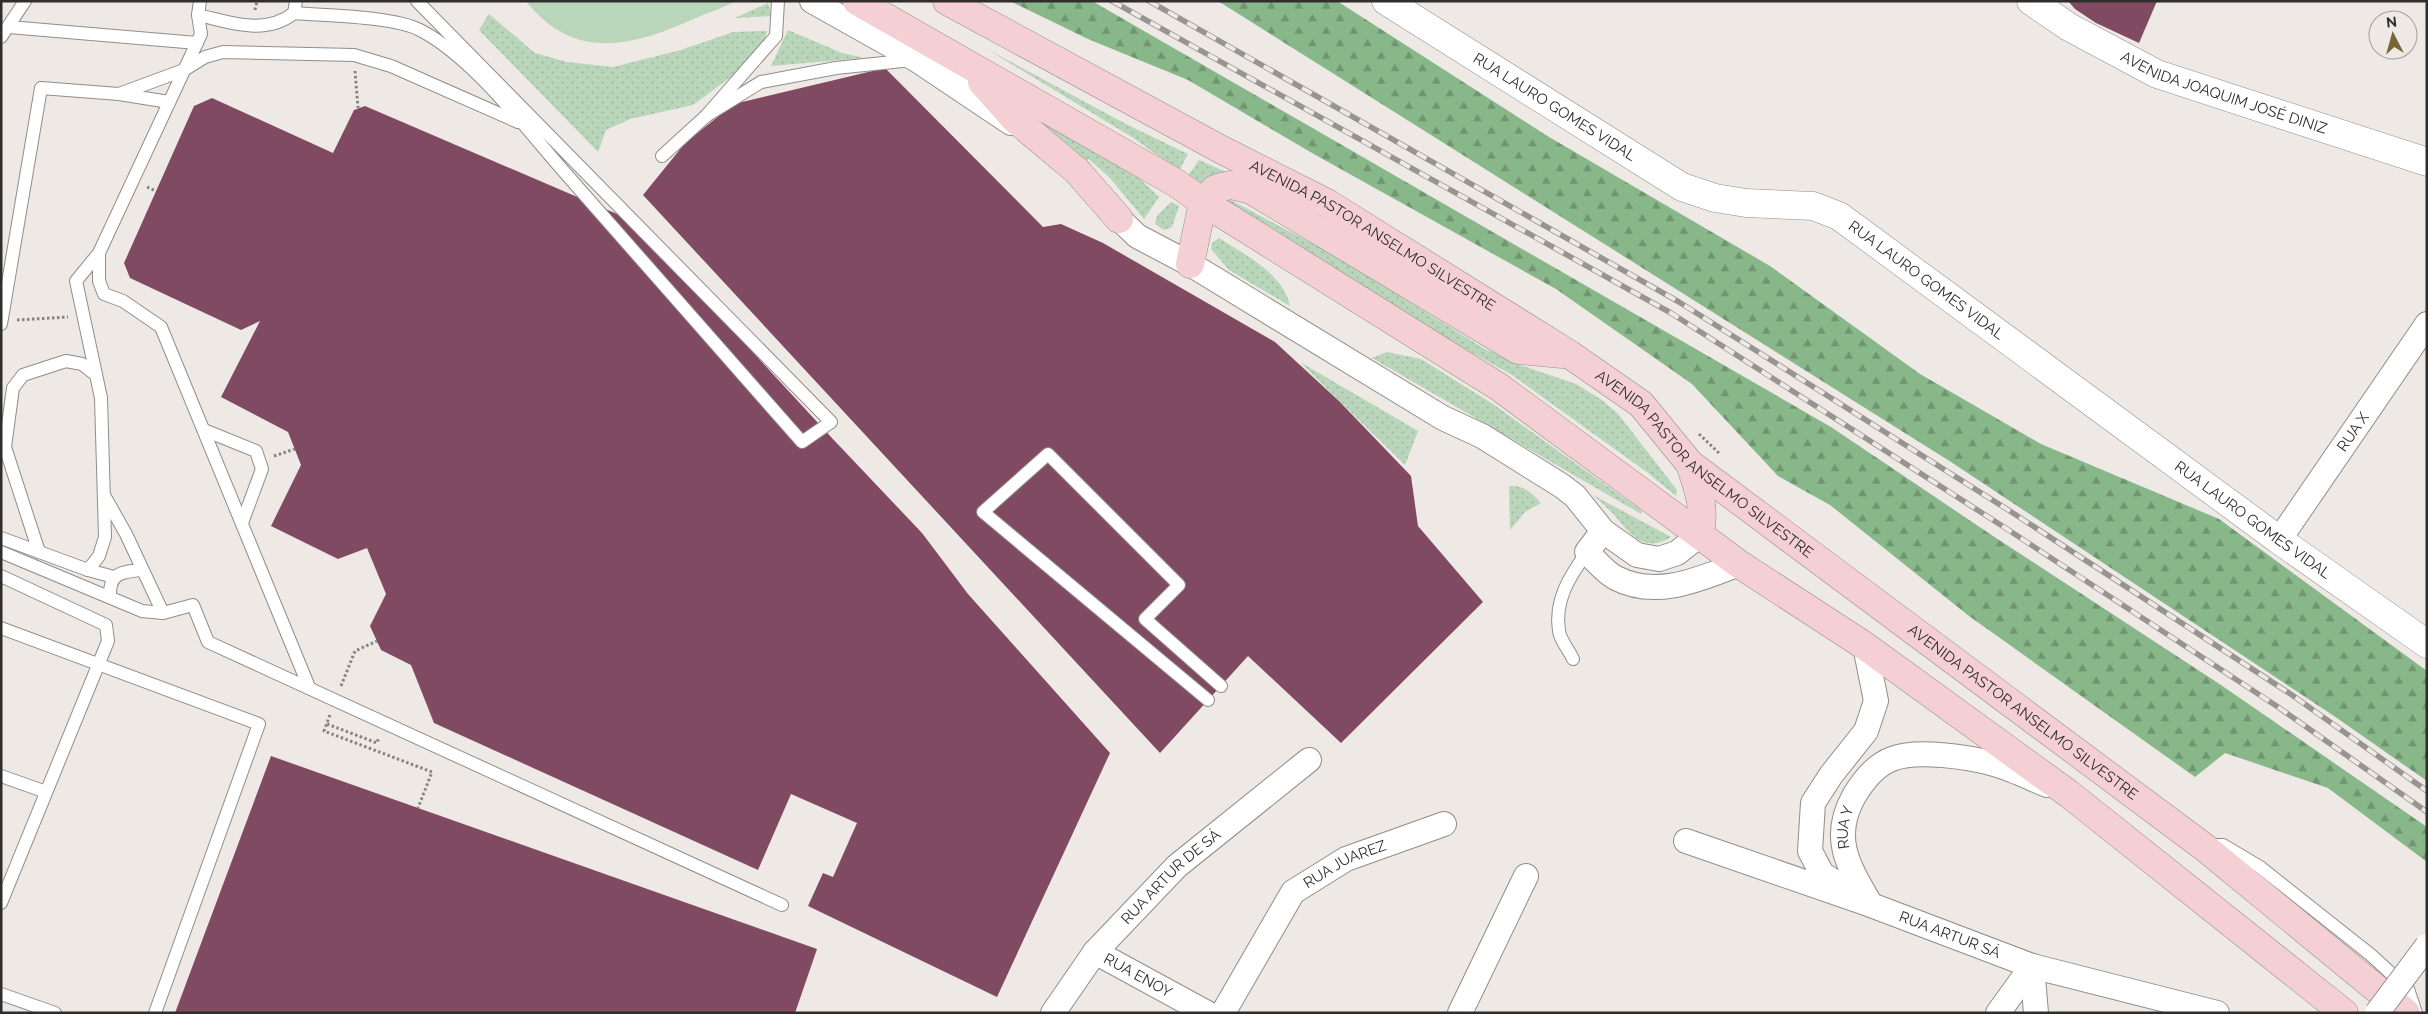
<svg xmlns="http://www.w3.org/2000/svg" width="2428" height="1014" font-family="Raleway,sans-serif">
<defs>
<pattern id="grass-dots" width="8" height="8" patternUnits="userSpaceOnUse" patternTransform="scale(1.25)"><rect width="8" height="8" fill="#b9d6ba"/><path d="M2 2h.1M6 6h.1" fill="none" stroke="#9fb8a0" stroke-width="1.8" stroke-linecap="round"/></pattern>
<pattern id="forest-firs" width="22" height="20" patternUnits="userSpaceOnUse" patternTransform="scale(1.25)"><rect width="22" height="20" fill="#88b78a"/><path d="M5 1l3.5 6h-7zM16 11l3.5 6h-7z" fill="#709571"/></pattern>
</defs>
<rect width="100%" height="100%" fill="#eee9e4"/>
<g fill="url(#grass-dots)">
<path d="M768 3 772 16 735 18Z"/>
<path d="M489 14 535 53 567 62 613 67 681 50 733 32 767 31 765 39 732 76 693 105 630 119 606 130 598 152 479 30Z"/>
<path d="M788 30 842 53 864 58 771 66Z"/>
<path d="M985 48 1126 124 1188 154 1179 171 1135 139Z"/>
<path d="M1022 111 1138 177 1159 197 1144 219 1110 178 1089 159 1084 164Z"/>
<path d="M1199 160 1226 172 1199 185 1187 177Z"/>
<path d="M1227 198 1332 254 1485 349 1520 365 1576 384 1602 400 1619 415 1677 490 1676 496 1648 473 1512 375 1403 314 1224 202Z"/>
<path d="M1171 202 1179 206 1172 227 1164 230 1155 224 1157 216Z"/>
<path d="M1219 238C1245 255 1283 273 1290 306L1229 270 1211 249 1212 243Z"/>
<path d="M1387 352 1421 359 1493 404 1642 511 1641 514 1372 358Z"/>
<path d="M1300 362 1418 431 1405 465Z"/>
<path d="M1509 486C1524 485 1531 492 1541 503L1525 512 1510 530Z"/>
<path d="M1593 495 1671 537C1645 553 1632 536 1616 517 1609 509 1601 502 1593 495Z"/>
</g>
<g fill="url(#forest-firs)">
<path d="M1010 1H1092L1831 427 1996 538 2221 685 2427 827V862L2328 788 2225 753 2195 777 1969 616 1830 505 1778 476 1692 384 1556 289 1312 153 1188 80 1088 39Z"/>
<path d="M1218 1H1337L1549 137 1770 266 1920 374 2041 444 2219 519 2427 671V781L2334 716 1951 462Z"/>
</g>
<path fill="#b9d6ba" d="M526 1H736C723 8 709 12 696 18 633 46 575 63 526 1Z"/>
<g fill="#814a63">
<path d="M2068 1H2157L2139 43 2096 23 2075 9Z"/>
<path d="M885 68 1043 227 1061 224 1103 243 1275 342 1339 401 1411 476 1418 526 1483 602 1341 743 1248 656 1160 753 643 195 686 142 734 104Z"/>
<path d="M212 98 333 153 354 110 365 106 631 220 831 437 922 533 968 594 1110 753 997 997 808 906 823 873 833 877 857 823 791 794 758 870 434 723 411 665 381 650 370 626 386 594 367 548 338 559 271 526 301 465 288 432 221 397 260 321 241 330 130 278 124 263 194 106Z"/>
<path d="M271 756 817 949 795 1013H175Z"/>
</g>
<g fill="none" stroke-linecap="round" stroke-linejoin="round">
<g stroke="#928d89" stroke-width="14">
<g id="service">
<path d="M294 13C327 16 393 16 420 30 474 58 527 130 567 175 645 264 724 353 802 442L831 422 417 1"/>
<path d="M198 15C230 22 265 36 294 13L296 1"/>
<path d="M9 27 197 43"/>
<path d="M1 37 25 1"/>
<path d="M119 94 184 70 205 57 223 52 354 55 391 66 518 122"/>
<path d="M706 116 761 82 836 68 912 60"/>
<path d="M662 156 706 116 776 36 778 1"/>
<path d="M99 253V281L104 294 123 301 161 327 309 687"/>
<path d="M1 324 41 88 119 94 169 102"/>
<path d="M204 430 256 451 262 469 242 523"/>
<path d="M105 497 126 534 163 613"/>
<path d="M1 538 88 570 99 556 105 537 101 398 76 281 99 253 201 34 198 15 200 1"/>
<path d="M1 552 142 611 163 613 193 605 208 642 782 905"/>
<path d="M39 552 5 447 13 388 23 375 66 361 82 364 96 375"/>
<path d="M88 570 114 577"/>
<path d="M1 576 106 625 108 641 1 903"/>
<path d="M110 597C109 573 121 572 141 570"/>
<path d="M1 628 259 724 155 1013"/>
<path d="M1573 659C1569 650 1560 640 1559 631 1554 600 1570 576 1587 552"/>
<path d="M1208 700 983 512 1048 454 1179 585 1145 619 1221 686"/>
<path d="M1 776 46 792"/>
<path d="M2210 845H2223L2260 867 2371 955 2408 989 2416 1013"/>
<path d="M1 994 55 1013"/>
</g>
</g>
<g stroke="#928d89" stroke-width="26">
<g id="minor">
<path d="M812 1 917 60 1011 123"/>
<path d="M1106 206 1137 236 1190 264 1443 418 1482 436 1562 486 1575 496 1603 531 1637 555 1659 559 1677 553 1700 535"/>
<path d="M1603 531 1587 552C1596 561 1606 573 1616 578 1656 599 1700 579 1739 564"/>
<path id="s1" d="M2279 540 2427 324"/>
<path id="s2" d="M1686 841 1871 905 2032 966 2217 1013"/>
<path d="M1846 889 1822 874 1810 851 1813 803 1831 775 1866 731 1876 701 1865 646"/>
<path id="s3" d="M1871 905C1849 867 1830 839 1854 796 1863 781 1875 765 1892 759 1916 749 1969 757 1994 764 2012 769 2030 778 2047 785"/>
<path id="s4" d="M1095 952 1207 1013"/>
<path d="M2032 966 2036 1013"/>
<path id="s5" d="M1053 1013 1095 952 1177 866 1309 760"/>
<path id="s6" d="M1223 1013 1293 892 1346 859 1444 824"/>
<path d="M1460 1013 1526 876"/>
<path d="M1998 1013 2032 966"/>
</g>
</g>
<g stroke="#928d89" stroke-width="29">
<g id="tertiary">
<path id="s7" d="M1386 1 1682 187 1715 198 1746 203 1813 206 1839 216 2279 540 2427 644"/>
<path id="s8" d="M2031 1 2069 27 2157 74 2427 162"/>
</g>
</g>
<g stroke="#928d89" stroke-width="29">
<g id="secondary">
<path d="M857 1 1176 183 1203 202 1499 387 1739 564 1865 646 2069 794 2344 1013"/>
<path id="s9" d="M947 1 1222 150 1327 203 1569 354 1641 404 1690 464 2204 847 2406 1013"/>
<path d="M982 82 1014 118 1077 171 1119 219"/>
<path d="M1190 264 1203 202 1215 189 1221 187 1231 185 1251 190 1518 350 1562 354"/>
<path d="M1690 464C1699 491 1705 506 1700 535"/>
</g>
</g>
<g stroke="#878380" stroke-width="3" stroke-dasharray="2.5 2.5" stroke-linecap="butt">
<path d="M255 10 257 1"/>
<path d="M355 71 358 108"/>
<path d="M147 187 156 191"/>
<path d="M17 320 68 317"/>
<path d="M1699 434 1720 454"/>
<path d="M274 456 295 449"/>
<path d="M341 686 355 651 377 641"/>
<path d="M330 715 324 731 432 772 418 808"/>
<path d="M327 724 377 743 379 737"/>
</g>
<use href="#service" stroke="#fff" stroke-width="12"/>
<use href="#minor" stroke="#fff" stroke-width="24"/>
<use href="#tertiary" stroke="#fff" stroke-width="28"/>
<use href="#secondary" stroke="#f4cfd4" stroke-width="28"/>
<g stroke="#989491" stroke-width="5.5">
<g id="rail">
<path d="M1112 1 1671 313 2007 529 2278 707 2427 812"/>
<path d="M1149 1 1679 302 2013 513 2292 695 2427 791"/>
</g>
</g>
<use href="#rail" stroke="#eee9e4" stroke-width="4" stroke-dasharray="11" stroke-linecap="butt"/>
<g stroke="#928d89" stroke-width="26" stroke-linecap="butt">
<path id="minor-bridge" d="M2377 1013 2427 946"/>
</g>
<use href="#minor-bridge" stroke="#fff" stroke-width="24"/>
</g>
<g text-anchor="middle" stroke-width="5" stroke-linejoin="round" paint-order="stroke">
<g font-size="15" fill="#302e2c" stroke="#eee9e4">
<text dy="5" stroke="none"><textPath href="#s8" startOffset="215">AVENIDA JOAQUIM JOSÉ DINIZ</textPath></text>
<text dy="5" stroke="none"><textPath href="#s7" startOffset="199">RUA LAURO GOMES VIDAL</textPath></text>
<text dy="5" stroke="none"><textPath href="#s9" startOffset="486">AVENIDA PASTOR ANSELMO SILVESTRE</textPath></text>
<text dy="5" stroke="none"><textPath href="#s7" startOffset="619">RUA LAURO GOMES VIDAL</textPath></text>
<text dy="5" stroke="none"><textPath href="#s1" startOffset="131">RUA X</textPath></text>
<text dy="5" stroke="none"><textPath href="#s9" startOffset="891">AVENIDA PASTOR ANSELMO SILVESTRE</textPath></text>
<text dy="5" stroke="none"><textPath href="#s7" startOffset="1024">RUA LAURO GOMES VIDAL</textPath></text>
<text dy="5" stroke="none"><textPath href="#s9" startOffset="1296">AVENIDA PASTOR ANSELMO SILVESTRE</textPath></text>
<text dy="5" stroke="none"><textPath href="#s3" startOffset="84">RUA Y</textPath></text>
<text dy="5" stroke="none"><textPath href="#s6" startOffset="199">RUA JUAREZ</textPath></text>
<text dy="5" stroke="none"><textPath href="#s5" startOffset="181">RUA ARTUR DE SÁ</textPath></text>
<text dy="5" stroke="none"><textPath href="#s2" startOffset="280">RUA ARTUR SÁ</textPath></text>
<text dy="5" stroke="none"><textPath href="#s4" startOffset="49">RUA ENOY</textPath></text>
</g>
</g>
<rect width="2428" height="1014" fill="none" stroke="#302e2c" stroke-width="5"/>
<g transform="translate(2393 35) rotate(354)"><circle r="24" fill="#eee9e4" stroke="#a29e9a"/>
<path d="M0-4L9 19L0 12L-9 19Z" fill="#786634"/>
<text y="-8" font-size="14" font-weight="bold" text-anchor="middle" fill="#302e2c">N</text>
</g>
</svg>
